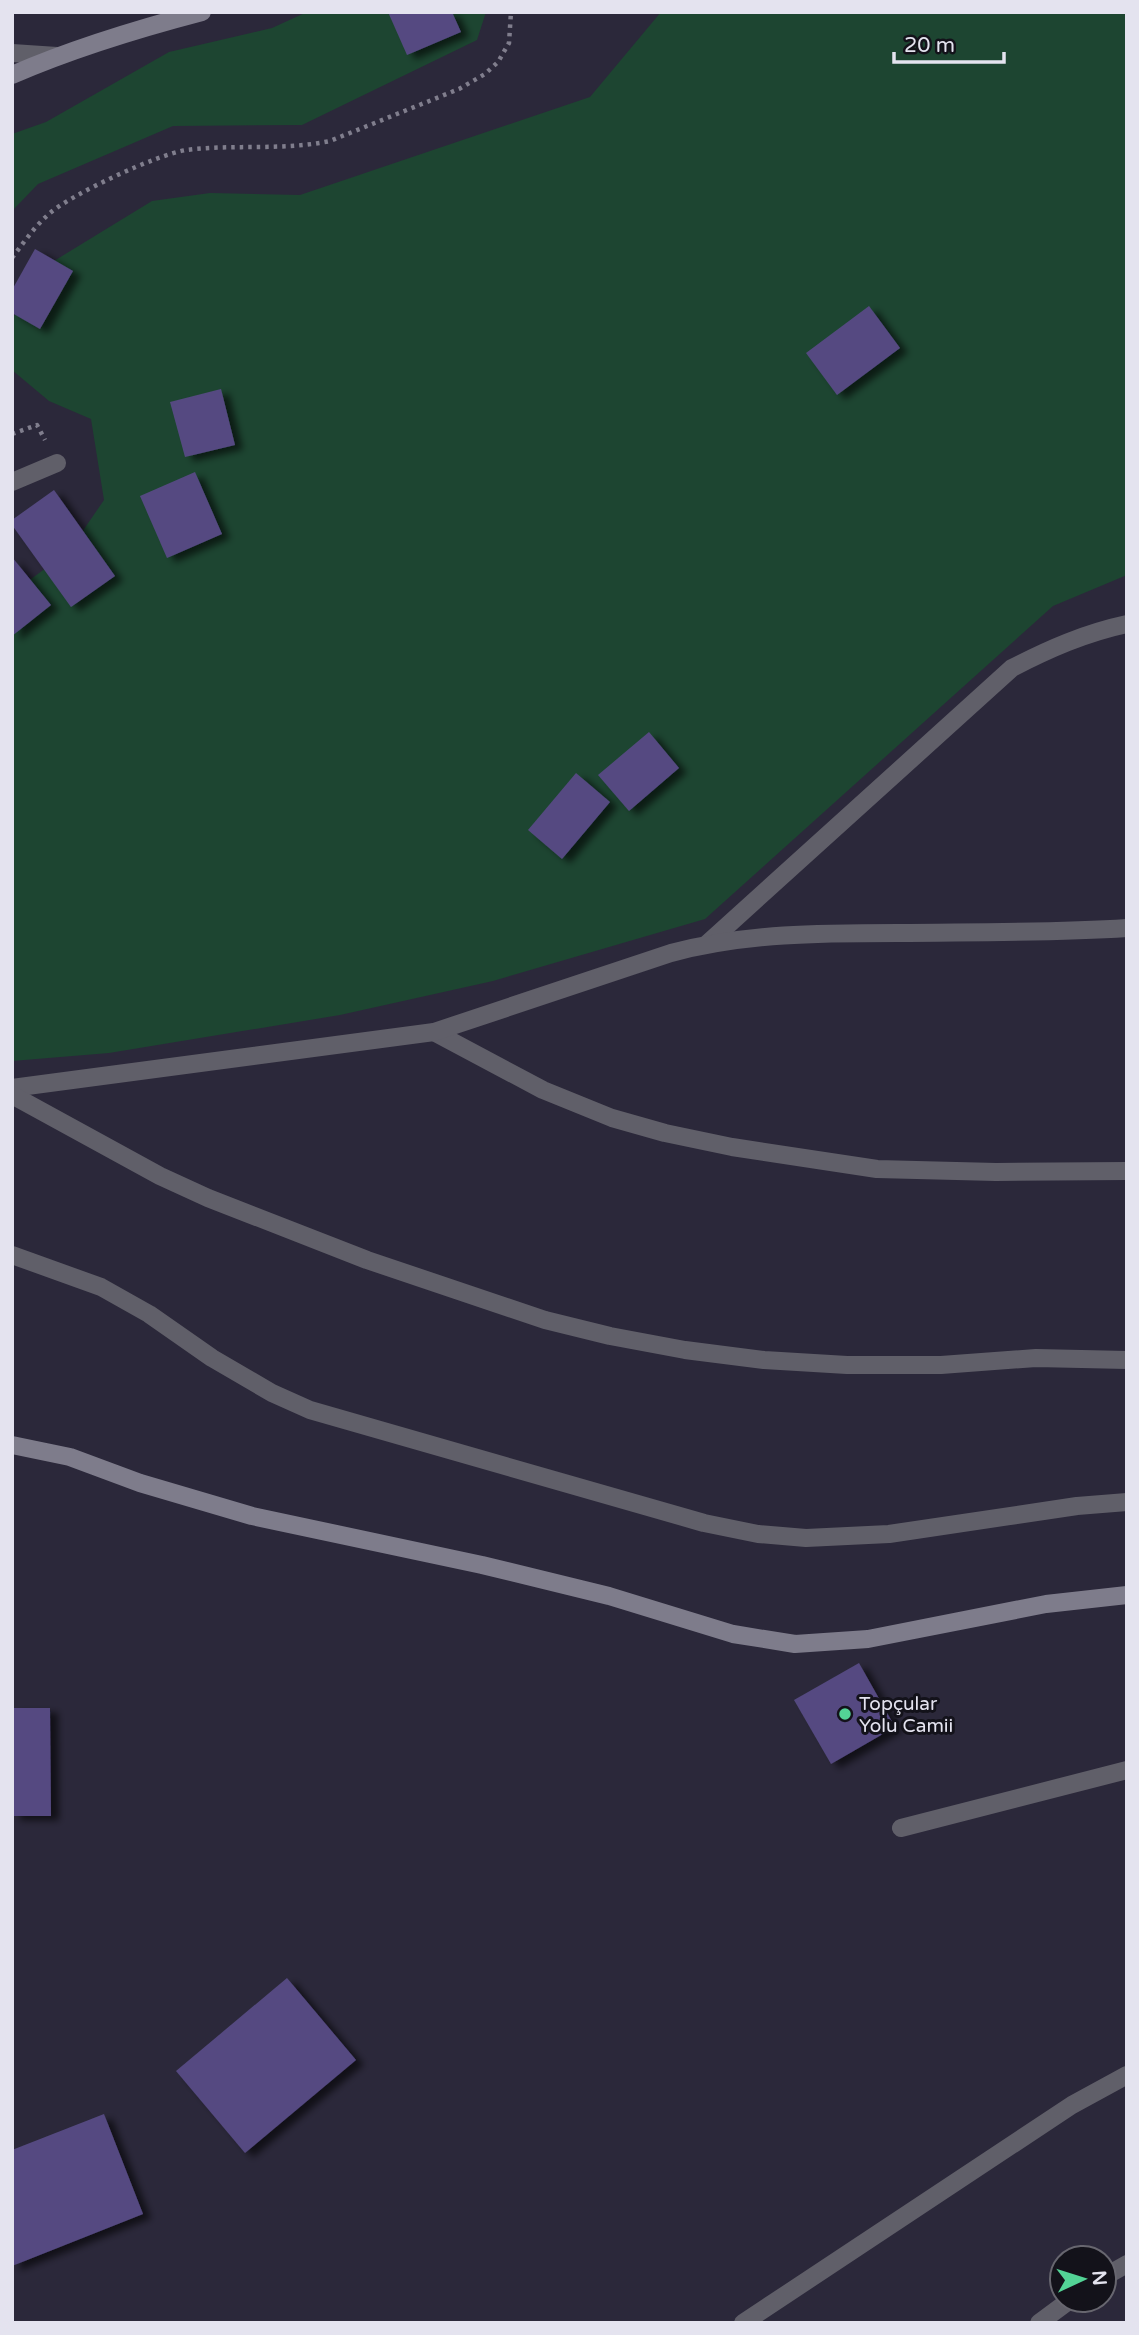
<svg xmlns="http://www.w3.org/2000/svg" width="1139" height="2335" font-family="'Varela Round',sans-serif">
<defs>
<filter id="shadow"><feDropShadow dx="8" dy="4.5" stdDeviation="3.5" flood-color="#0009"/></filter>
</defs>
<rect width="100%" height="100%" fill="#2b283a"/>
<g fill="#1d4531">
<path d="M307 12H486L477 40 302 125 173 126 38 184 12 211V134L46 122 169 52 272 28Z"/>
<path d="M661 12H1127V575L1053 606 705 919 493 981 340 1015 109 1053 12 1061V593L69 551 104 500 91 419 49 401 12 370V319L49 264 152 201 210 193 300 195 590 97Z"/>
</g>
<g fill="#554a81" filter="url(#shadow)">
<path d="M388 12H452L461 32 407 55Z"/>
<path d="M35 249 73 271 40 329 12 313V290Z"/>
<path d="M869 306 900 348 837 395 806 353Z"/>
<path d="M221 389 235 445 185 457 170 402Z"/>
<path d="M195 472 222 534 167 558 140 496Z"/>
<path d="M54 490 115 576 71 607 12 525V520Z"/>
<path d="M12 557 51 605 12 636Z"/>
<path d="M649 732 679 768 629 811 598 775Z"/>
<path d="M576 773 610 802 562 859 528 830Z"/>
<path d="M859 1663 895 1727 831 1764 794 1700Z"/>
<path d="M12 1708H50L51 1816H12Z"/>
<path d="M287 1978 356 2060 245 2153 176 2071Z"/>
<path d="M104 2114 143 2214 12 2266V2150Z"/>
</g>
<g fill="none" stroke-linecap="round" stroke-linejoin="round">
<g stroke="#807e8d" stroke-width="4.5" stroke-dasharray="3.5 5" stroke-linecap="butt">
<path d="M12 258C24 242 35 226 50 213 74 193 156 155 186 150 234 144 282 151 330 141L459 89 485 74 498 62 509 43 511 12"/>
<path d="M12 434 37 425 45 440"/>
</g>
<g stroke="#605f69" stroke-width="18">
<path d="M12 53 57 56"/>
<path d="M12 482 57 463"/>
<path d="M707 944 1012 668C1049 649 1085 633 1127 624"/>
<path d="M434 1032 543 1090 612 1118 665 1133 732 1147 877 1169 996 1172 1127 1171"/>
<path d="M12 1088 434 1032 671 953C746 933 821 933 898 933 974 932 1050 933 1127 928"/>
<path d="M12 1095 160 1176 208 1198 367 1260 545 1320 610 1336 685 1350 764 1360 847 1365H941L1036 1358 1127 1360"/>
<path d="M12 1255 101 1287 149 1314 212 1358 272 1393 310 1410 704 1523 758 1534 806 1538 889 1534 1077 1506 1127 1502"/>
<path d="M901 1828 1127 1770"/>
<path d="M1104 2277 1127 2264"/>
<path d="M743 2323 1072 2105 1127 2075"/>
<path d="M1039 2323 1070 2300"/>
</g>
<g stroke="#7e7c8b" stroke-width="18">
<path d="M12 75C74 48 137 29 202 12"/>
<path d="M12 1445 70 1457 140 1483 252 1516 482 1565 609 1596 733 1634 795 1644 868 1639 1046 1604 1127 1595"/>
</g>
</g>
<circle fill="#53d396" stroke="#13121a" stroke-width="2.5" cx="845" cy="1714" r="7"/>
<g text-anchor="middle" stroke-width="6" stroke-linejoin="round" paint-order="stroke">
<g font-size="19" fill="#e4e3ef" stroke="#13121a" text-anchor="start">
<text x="859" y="1710">Topçular<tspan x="859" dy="22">Yolu Camii</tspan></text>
</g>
</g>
<rect width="1139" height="2335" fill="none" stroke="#e4e3ef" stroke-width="28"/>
<g transform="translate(1083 2279) rotate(86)"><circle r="33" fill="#13121a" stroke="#67666f" stroke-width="2"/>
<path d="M0-5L12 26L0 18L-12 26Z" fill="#53d396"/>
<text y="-10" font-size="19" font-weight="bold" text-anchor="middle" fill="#e4e3ef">N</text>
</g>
<path d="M894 52v10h110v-10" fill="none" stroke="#e4e3ef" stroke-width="3.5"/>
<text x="904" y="52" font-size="21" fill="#e4e3ef" stroke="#13121a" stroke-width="5" paint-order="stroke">20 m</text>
</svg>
